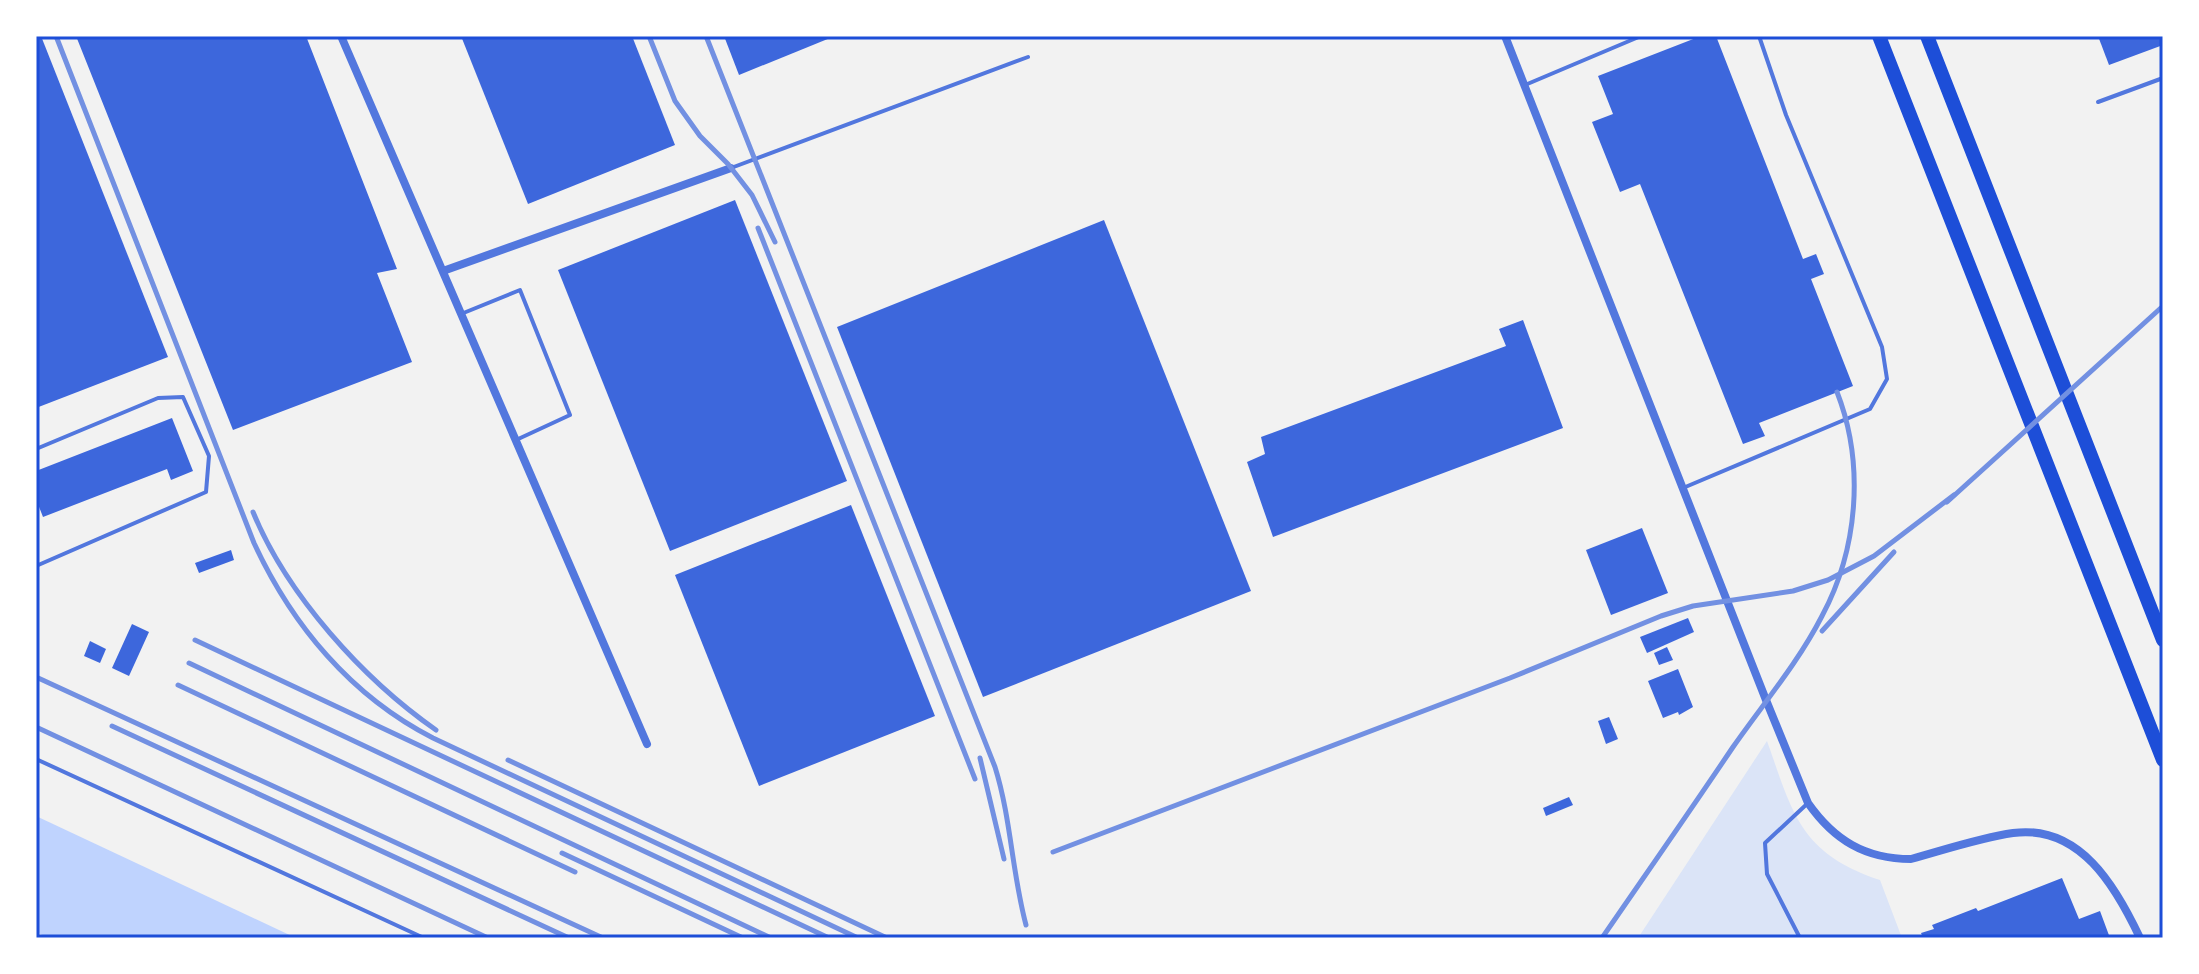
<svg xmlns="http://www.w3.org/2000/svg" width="2199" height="974" font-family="Helvetica,sans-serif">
<rect width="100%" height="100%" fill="#f2f2f2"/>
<path fill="#dbe4f7" d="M1767 741C1793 814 1800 853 1880 880L1902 938H1638Z"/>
<path fill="#bfd3fe" d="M36 816 296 938H49L36 932Z"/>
<g fill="#3d67dc">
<path d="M36 36H41L168 357 36 408Z"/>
<path d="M76 36H306L397 269 377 273 412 362 233 430Z"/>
<path d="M461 36H632L675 145 528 204Z"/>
<path d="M724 36H835L739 75Z"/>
<path d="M1701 36H1716L1803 259 1816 254 1824 274 1811 279 1853 386 1759 423 1765 436 1743 444 1640 184 1620 192 1592 122 1613 114 1598 76Z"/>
<path d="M2098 36H2163V45L2109 65Z"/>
<path d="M735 200 847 481 670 551 558 270Z"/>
<path d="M1104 220 1251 591 983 697 837 327Z"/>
<path d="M1523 320 1563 428 1273 537 1247 462 1265 454 1261 437 1506 346 1499 329Z"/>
<path d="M172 418 193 471 171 480 167 469 43 517 36 499V471Z"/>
<path d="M851 505 935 716 759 786 675 575Z"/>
<path d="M1642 528 1668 593 1611 615 1586 550Z"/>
<path d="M231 550 234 560 199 573 195 563Z"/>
<path d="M1688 618 1694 632 1647 653 1640 637Z"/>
<path d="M132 624 149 632 129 676 112 668Z"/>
<path d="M90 641 106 649 100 663 84 656Z"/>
<path d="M1667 647 1673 660 1659 665 1654 653Z"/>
<path d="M1678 669 1693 707 1679 715 1678 712 1663 718 1648 681Z"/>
<path d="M1609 717 1618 739 1606 744 1598 721Z"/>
<path d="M1569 797 1573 805 1546 816 1543 808Z"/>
<path d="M2062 878 2079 919 2100 911 2110 938H1923L1921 933 1934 929 1932 925 1976 908 1978 911Z"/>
</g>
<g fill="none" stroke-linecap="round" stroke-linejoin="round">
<g stroke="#5277de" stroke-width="4">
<path d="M1525 85 1641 36"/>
<path d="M2098 102 2163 78"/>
<path d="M731 168 1028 57"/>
<path d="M461 314 520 290 570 415 516 440"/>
<path d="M36 449 158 398 183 397 209 456 206 492 36 566"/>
<path d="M1683 488 1870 409 1887 379 1882 347 1786 115 1759 36"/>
<path d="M36 759 424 938"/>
<path d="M1800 938 1767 874 1765 843 1808 803"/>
</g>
<g stroke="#5277de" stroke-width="8">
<path d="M341 36 647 744"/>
<path d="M1505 36 1766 700 1808 803C1834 840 1865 859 1911 859 1944 850 1979 838 2013 833 2080 824 2116 887 2140 938"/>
<path d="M443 271 731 168"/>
</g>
<g stroke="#1d4ed8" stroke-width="14">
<path d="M1879 36 2163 760"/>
<path d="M1927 36 2163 640"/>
</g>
<g stroke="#7290e2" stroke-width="5">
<path d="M56 36 254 543C292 625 351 696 433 738L858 938"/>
<path d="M649 36 675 101 700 136 728 164 752 195 775 242"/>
<path d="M706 36 995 767C1011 818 1012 873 1026 925"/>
<path d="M758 228 975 779"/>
<path d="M1947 502 2163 306"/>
<path d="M253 512C287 595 363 679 436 730"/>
<path d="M1822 631 1894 552"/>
<path d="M195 640 829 938"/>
<path d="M189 663 771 938"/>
<path d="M36 677 603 938"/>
<path d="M178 685 575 872"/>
<path d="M112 726 569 938"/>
<path d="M36 727 488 938"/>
<path d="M980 758 1004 859"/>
<path d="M508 760 887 938"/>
<path d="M1053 852 1510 678 1661 616 1693 606 1793 591 1828 580 1874 556 1954 495"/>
<path d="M562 853 743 938"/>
<path d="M1602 938C1646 874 1690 811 1733 747 1763 704 1798 663 1822 616 1858 549 1865 464 1837 392"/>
</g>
</g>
<rect width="2199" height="974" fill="none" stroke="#ffffff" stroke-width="76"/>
<rect x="38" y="38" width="2123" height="898" fill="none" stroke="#1d4ed8" stroke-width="3"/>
</svg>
